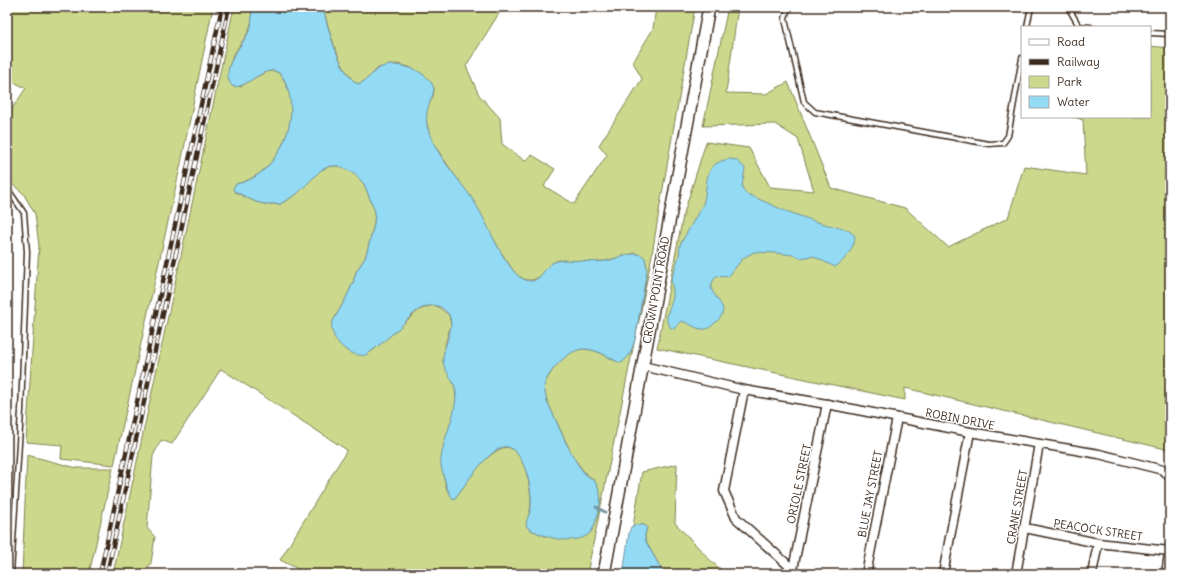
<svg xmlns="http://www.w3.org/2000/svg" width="1177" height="581" font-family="Delius,sans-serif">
<rect width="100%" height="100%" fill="#fff"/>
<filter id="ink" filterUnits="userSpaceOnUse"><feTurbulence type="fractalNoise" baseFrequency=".025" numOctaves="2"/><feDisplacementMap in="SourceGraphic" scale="8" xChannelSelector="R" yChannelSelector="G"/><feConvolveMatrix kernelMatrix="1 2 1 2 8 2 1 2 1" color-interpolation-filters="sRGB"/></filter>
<g filter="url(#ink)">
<g fill="#ccd88c" stroke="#848155">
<path d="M7 7H213L181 163 114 465 61 459 62 445 26 442 39 246 35 214 23 193 7 180V116L26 88 7 79Z"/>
<path d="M234 7H251C256 33 239 40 231 61 229 66 229 72 229 77L240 87C248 82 266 69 275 71 281 73 284 80 286 85 288 89 291 94 291 99 295 134 272 177 236 184L235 192 256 202 265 204H280L297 194 321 170 330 166H339L354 173 364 184 375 211 374 224 368 248 365 258 356 272 353 283 346 298 332 323 371 352 419 310 432 305 437 306 449 315 451 325 446 341 443 362 455 386 456 400 455 409 444 445V478L447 490 455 498C467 482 479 461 498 450 522 435 530 484 531 499 532 512 525 518 529 529L545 536 590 533 594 526 600 502 595 481 585 473 573 457 547 401C546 395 543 389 545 383 551 369 568 349 583 349 595 349 605 355 615 361L630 354C637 334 650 277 645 258L635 253 605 261 591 262 559 260 552 263 541 276 533 280H526L516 275 499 249 474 202 451 170 435 146 428 129 426 119 427 108 433 96 434 89 431 83 424 75 409 67 397 64 378 68 365 81 358 84C340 74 328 27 323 7H503L466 66 479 95 500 118 502 144 525 161 532 155 555 169 544 186 574 204 607 155 599 145 642 79 633 62 653 29 656 7H695L659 211 652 255 587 574H308L280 560 347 450 221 369 172 444 161 440 153 456 147 528 155 537 151 563 144 574H113Z"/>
<path d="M728 7H738L726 93 766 94 788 82 831 188 905 208 948 247 1008 218 1024 166 1086 175 1083 120 1074 117H1150V46L1170 48V450L905 388V400L657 348 683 216 706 142 749 148 770 187 814 191 798 139 775 124 703 126Z"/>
<path d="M27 455 77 468H113L89 574H22Z"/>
<path d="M677 464 675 523 713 563 727 574H664L645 540V535L647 527 643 525 633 526 642 472Z"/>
</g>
<g fill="#93dbf5" stroke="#70949f">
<path d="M251 7H323C327 27 340 74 358 84 367 81 370 75 377 70 388 60 415 67 425 76 440 89 432 93 428 108 426 114 426 123 428 129 436 157 460 179 475 203 489 226 498 253 516 274 519 277 527 282 532 281 542 279 545 266 554 262 567 257 590 264 606 261 617 259 637 248 645 258L647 270 635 340 630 354 623 362 620 363C608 357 597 349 583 349 568 350 550 370 545 383 543 389 546 395 547 401 556 419 563 439 573 456 576 462 581 469 585 474 590 478 595 480 598 487 600 492 601 498 600 504 598 513 596 526 590 533 577 545 552 539 538 533 535 531 529 530 527 527 524 522 531 513 531 507 533 492 525 452 508 447 492 443 464 487 455 498L453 499C448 492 446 485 444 477 442 471 440 465 441 459 443 437 456 417 456 394 456 380 444 373 443 361 442 343 462 321 442 308 437 305 431 305 425 307 413 311 406 322 397 330 387 338 377 348 366 355 350 358 329 340 332 323L346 298 353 283 356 272 365 258 368 248 374 224 375 211 364 184 354 173 339 166H330L321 170 297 194 280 204H265L256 202 234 191 233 188 236 184C276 177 301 123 287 87 285 82 283 74 277 72 263 65 245 91 232 86 217 67 247 43 251 26 252 20 252 13 251 7Z"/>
<path d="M730 159 736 160 745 168 742 187 745 193 783 210 817 222 848 230 855 236C855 247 844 262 835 267L813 256 800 258 794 255 776 253 754 252 743 258 728 277 716 276 712 283 711 288C717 303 732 308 715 323 711 327 707 330 701 329 694 328 688 322 681 321L674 329 671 328 667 321V315L673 298V290L671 280 679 256 680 245 703 204C709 185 701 163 730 159Z"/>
<path d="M635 525H644L647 527 645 535V540L664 574H623L629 533 631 527Z"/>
</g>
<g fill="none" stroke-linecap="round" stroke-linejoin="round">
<path stroke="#70949f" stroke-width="3" d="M596 507 605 512"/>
<g stroke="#3b2a1e" stroke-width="7">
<g id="lane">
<path d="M788 7 785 19 804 102 815 112 989 144 1003 143 1008 136 1022 58"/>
<path d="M1068 7 1079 26 1090 27"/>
<path d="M1027 27 1031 7"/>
<path d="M1150 33 1170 34"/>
<path d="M7 188 24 213 27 252 21 411 11 574"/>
</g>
</g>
<g stroke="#3b2a1e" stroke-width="11">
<g id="street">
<path d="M643 366 744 390 827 404 970 432 1099 454 1163 470 1170 477"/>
<path d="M744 390 724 491 736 518 798 574"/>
<path d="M1025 528 1098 543 1169 551"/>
<path d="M793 569 827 404"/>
<path d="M866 574 897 418"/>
<path d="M943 574 970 432"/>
<path d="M1016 574 1039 444"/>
<path d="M1092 574 1098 543"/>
<path d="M1166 574 1170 546"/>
</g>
</g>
<g stroke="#3b2a1e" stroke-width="14">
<path id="secondary" d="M604 574 709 7"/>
</g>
<use href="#lane" stroke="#fff" stroke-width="4"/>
<use href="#street" stroke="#fff" stroke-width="8"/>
<use href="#secondary" stroke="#fff" stroke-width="11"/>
<g stroke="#3b2a1e" stroke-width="4.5">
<g id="rail">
<path d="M100 574 222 7"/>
<path d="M107 574 229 7"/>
</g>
</g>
<use href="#rail" stroke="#fff" stroke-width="3" stroke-dasharray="9" stroke-linecap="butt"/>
</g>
</g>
<g text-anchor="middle" stroke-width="3" stroke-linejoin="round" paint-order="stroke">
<g font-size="11" fill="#3b2a1e" stroke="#fff">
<text transform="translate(656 290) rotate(-80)" y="4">CROWN POINT ROAD</text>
<text transform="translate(960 419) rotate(11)" y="4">ROBIN DRIVE</text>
<text transform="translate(799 484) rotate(-78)" y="4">ORIOLE STREET</text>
<text transform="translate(870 494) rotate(-79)" y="4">BLUE JAY STREET</text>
<text transform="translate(1017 507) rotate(-80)" y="4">CRANE STREET</text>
<text transform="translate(1098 530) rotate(9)" y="4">PEACOCK STREET</text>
</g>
</g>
<rect width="1177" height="581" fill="none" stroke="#fff" stroke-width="24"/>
<rect x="12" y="12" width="1153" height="557" fill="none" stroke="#3b2a1e" stroke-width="1.5" filter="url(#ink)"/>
<rect x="1021" y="26" width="130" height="92" fill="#ffffff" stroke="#b1aaa5"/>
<rect x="1029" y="39" width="20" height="6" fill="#ffffff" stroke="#b1aaa5"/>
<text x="1057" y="46" font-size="12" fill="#3b2a1e">Road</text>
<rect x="1029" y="59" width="20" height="6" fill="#3b2a1e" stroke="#b1aaa5"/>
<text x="1057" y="66" font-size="12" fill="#3b2a1e">Railway</text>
<rect x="1029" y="76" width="20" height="12" fill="#ccd88c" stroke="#b1aaa5"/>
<text x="1057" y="86" font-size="12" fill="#3b2a1e">Park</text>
<rect x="1029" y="96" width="20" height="12" fill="#93dbf5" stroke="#b1aaa5"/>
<text x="1057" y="106" font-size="12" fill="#3b2a1e">Water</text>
</svg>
